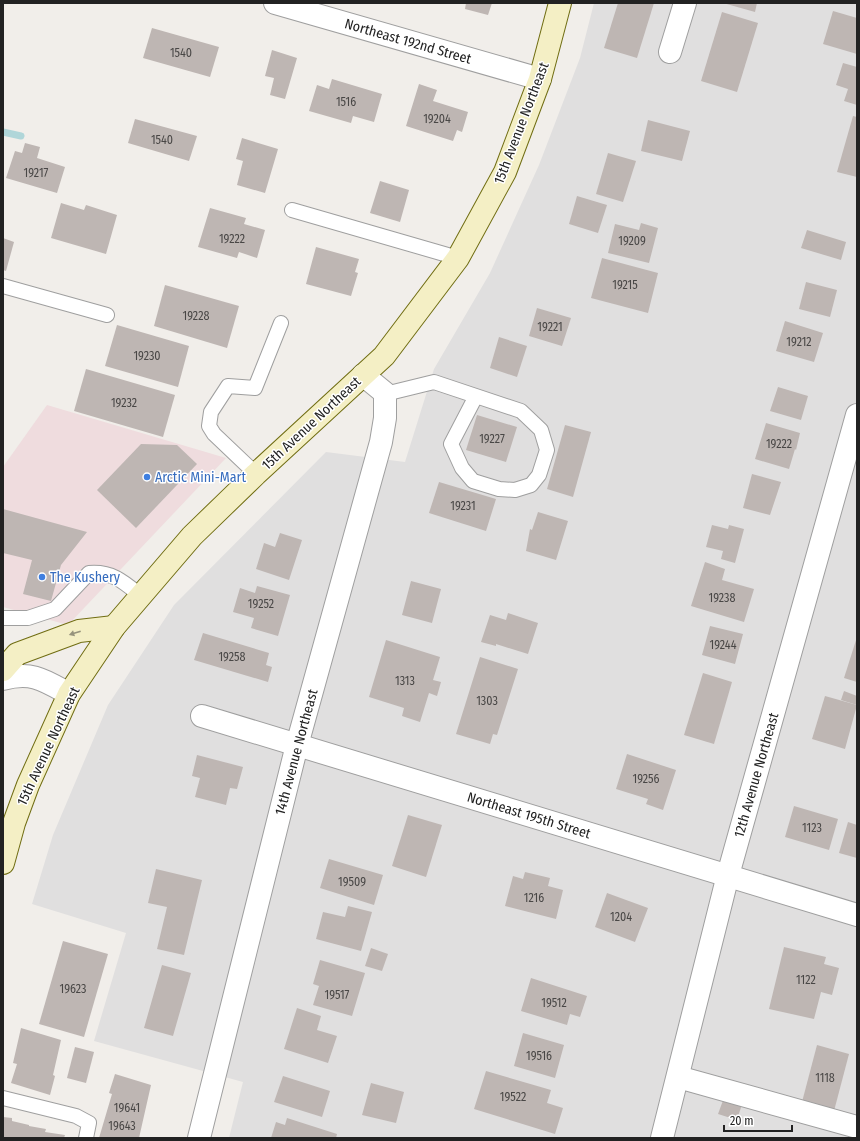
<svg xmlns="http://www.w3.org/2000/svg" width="860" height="1141" font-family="'Fira Sans Condensed',sans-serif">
<rect width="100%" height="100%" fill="#f1eeea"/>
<path fill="#e0dfdf" d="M594 3H857V1138H229L243 1082 94 1041 126 933 32 904 53 835 108 705 174 605 326 452 405 462 434 369 490 273 539 165 580 58Z"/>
<path fill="#efdcde" d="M47 405 226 458 68 625 3 607V467Z"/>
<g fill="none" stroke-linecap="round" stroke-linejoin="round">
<path stroke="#b0d6d9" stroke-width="7" d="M3 132 21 136"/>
</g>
<g fill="#beb6b3">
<path d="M466 3H492L488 15 465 9Z"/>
<path d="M618 3H654L637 58 604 48Z"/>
<path d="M723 3H757L755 12Z"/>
<path d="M833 11 857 18V54L823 44Z"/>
<path d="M722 12 758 23 737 92 701 81Z"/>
<path d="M152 28 219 47 210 77 143 58Z"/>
<path d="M272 50 297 58 285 99 270 95 274 78 265 76Z"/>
<path d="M843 63 857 67V105L844 101 848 89 836 85Z"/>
<path d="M332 79 382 94 374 122 353 116 351 123 309 111 317 85 329 89Z"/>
<path d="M419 84 437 90 433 101 468 112 462 132 457 130 453 141 406 126Z"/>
<path d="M853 116 857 117V177L837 172Z"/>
<path d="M135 119 197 136 189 161 128 143Z"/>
<path d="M648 120 690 131 682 161 641 151Z"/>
<path d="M242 138 278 149 265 193 237 185 243 161 236 159Z"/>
<path d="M25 143 40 147 37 158 65 167 57 193 6 178 15 151 22 153Z"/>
<path d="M608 153 636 161 623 202 596 194Z"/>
<path d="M380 181 409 190 400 222 370 213Z"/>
<path d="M577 196 607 205 598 233 569 224Z"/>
<path d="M61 203 84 210 86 205 117 215 106 254 51 238Z"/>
<path d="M210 208 246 218 244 224 265 230 257 258 239 252 237 258 198 247Z"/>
<path d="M641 223 658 228 649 263 608 253 615 224 639 230Z"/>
<path d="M807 230 846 242 841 260 801 248Z"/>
<path d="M3 238 14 242 6 271 3 270Z"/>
<path d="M316 247 359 259 355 272 358 273 351 296 306 284Z"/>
<path d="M602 258 658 273 648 313 591 298Z"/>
<path d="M806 282 837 290 830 317 799 309Z"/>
<path d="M165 285 239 306 227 348 154 326Z"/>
<path d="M537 308 571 318 562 346 529 336Z"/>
<path d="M785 321 823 333 814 362 776 351Z"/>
<path d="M117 325 189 346 178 387 105 366Z"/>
<path d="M499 337 527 346 517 377 490 368Z"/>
<path d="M86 369 175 395 163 437 74 411Z"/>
<path d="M778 387 808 396 801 420 770 411Z"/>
<path d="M477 415 517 427 506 462 466 450Z"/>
<path d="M766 423 800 433 796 450 795 449 789 469 755 459Z"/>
<path d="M565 425 591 432 573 497 547 489Z"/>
<path d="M141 444 177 445 197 464 136 528 97 490Z"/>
<path d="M752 474 781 482 770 515 743 508Z"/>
<path d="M439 482 496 499 486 531 429 513Z"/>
<path d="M3 509 87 532 61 565 51 601 23 594 32 560 3 553Z"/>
<path d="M538 512 568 521 556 560 526 551 530 529 532 530Z"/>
<path d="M712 525 728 529 729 525 744 529 735 563 721 559 723 551 706 547Z"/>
<path d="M280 533 302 540 289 580 256 569 264 543 275 547Z"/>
<path d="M705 562 725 569 722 580 754 589 744 622 691 606Z"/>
<path d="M411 581 441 589 432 623 402 615Z"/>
<path d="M257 586 290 595 278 636 251 628 254 618 233 612 240 588 255 593Z"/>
<path d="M508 613 538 623 528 654 496 644V646L481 642 490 615 506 620Z"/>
<path d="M710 626 743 634 735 664 702 655Z"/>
<path d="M203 633 269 653 266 665 272 667 268 682 194 660Z"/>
<path d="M857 637V682L844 678Z"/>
<path d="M386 640 440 657 433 680 441 682 437 696 429 693 420 722 402 716 404 708 369 697Z"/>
<path d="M480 657 518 669 497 735 493 734 490 744 456 734Z"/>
<path d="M703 673 732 682 714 744 684 735Z"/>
<path d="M844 691 857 696V705L841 700Z"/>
<path d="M825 696 857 705 845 749 812 739Z"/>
<path d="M627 754 676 770 663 810 646 804 648 799 616 789Z"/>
<path d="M197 755 243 767 237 789 230 788 226 805 195 797 200 778 192 776Z"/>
<path d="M794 806 838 819 829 850 785 837Z"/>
<path d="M408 815 442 825 426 877 392 866Z"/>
<path d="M848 822 857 825V858L839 853Z"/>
<path d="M329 859 383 875 374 905 320 888Z"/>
<path d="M156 869 202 880 184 955 157 949 167 907 148 903Z"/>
<path d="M525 872 550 878 548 886 563 890 556 919 505 906 513 876 523 879Z"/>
<path d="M607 893 648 908 635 942 595 927Z"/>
<path d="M348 906 372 912 361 951 316 939 323 912 345 917Z"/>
<path d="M63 941 108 954 84 1037 39 1024Z"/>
<path d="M784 947 826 957 824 964 839 968 832 995 821 992 814 1019 769 1009Z"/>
<path d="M371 948 388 954 382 971 365 966Z"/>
<path d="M320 960 365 973 352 1016 313 1005 319 986 313 984Z"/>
<path d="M162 965 191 973 173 1036 144 1028Z"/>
<path d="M531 978 587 996 580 1017 570 1014 567 1025 521 1011Z"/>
<path d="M297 1008 321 1016 317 1030 337 1036 328 1063 284 1049Z"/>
<path d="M21 1028 61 1040 53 1075 55 1076 50 1095 11 1083 17 1064 13 1063Z"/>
<path d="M523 1033 564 1045 555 1078 514 1066Z"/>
<path d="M817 1045 849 1054 834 1111 802 1102Z"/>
<path d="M75 1047 94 1052 86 1083 67 1078Z"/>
<path d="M486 1071 551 1090 547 1103 563 1108 555 1134 474 1109Z"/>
<path d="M115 1074 151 1085 139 1138H99L112 1094 109 1093Z"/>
<path d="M283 1076 330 1091 322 1117 274 1102Z"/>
<path d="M371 1083 404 1092 396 1123 362 1115Z"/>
<path d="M725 1095 743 1101 737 1120 718 1114Z"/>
<path d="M3 1117 12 1118V1121L29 1125V1126L46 1129 45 1132 65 1135 64 1138H3Z"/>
<path d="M287 1118 337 1134 336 1138H271L276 1122 285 1125Z"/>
</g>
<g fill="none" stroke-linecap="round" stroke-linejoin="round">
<g stroke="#9f9f9f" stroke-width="16">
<g id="service">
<path d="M292 210 458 258"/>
<path d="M3 286 107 315"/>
<path d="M385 394 434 382 521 411 541 430 547 450 539 475 531 485 515 490 499 489 473 481 462 468 451 444 476 396"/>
<path d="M256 474 214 434 209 426 211 412 228 386 255 388 281 323"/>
<path d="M3 618H28L55 609 89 573C112 571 124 582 141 596"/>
<path d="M3 1098 76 1116 89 1123 86 1138"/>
</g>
</g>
<g stroke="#9f9f9f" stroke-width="24">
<g id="minor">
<path d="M275 3 540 79"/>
<path d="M670 52 685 3"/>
<path d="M202 716 857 915"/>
<path d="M678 1077 857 1127"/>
<path d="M199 1138 297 745 381 442 385 418V393L363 375"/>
<path d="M662 1138 728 875 857 415"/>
</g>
</g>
<g stroke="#9f9f9f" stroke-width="24">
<path id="tertiary" d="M3 679C32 671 44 680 69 694"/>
</g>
<g stroke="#706d12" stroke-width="24">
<g id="secondary">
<path d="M3 670 17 654 79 631 114 627"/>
<path d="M3 863 14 823 28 785 69 694 114 627 192 536 256 474 384 356 458 258 505 172 540 79 560 3"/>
</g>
</g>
<use href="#service" stroke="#fff" stroke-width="14"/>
<use href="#minor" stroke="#fff" stroke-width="22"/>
<use href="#tertiary" stroke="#fff" stroke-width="22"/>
<use href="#secondary" stroke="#f4efc5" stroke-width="22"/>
</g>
<defs><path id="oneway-solid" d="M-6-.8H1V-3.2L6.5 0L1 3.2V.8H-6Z"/></defs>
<use fill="#96937c" href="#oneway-solid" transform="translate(75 633) rotate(162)"/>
<g fill="#3f7fe0" stroke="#fff" stroke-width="1.5">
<circle cx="147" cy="477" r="4"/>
<circle cx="42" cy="577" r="4"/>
</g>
<g text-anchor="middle" stroke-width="3" stroke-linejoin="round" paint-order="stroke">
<g font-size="12" fill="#494746">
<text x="181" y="57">1540</text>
<text x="346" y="106">1516</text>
<text x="437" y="123">19204</text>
<text x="162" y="144">1540</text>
<text x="36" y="177">19217</text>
<text x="232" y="243">19222</text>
<text x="632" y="245">19209</text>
<text x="625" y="289">19215</text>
<text x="196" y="320">19228</text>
<text x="550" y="331">19221</text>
<text x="799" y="346">19212</text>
<text x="147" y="360">19230</text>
<text x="124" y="407">19232</text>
<text x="492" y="443">19227</text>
<text x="779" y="448">19222</text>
<text x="463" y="510">19231</text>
<text x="722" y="602">19238</text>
<text x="261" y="608">19252</text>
<text x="723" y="649">19244</text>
<text x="232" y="661">19258</text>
<text x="405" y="685">1313</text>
<text x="487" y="705">1303</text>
<text x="646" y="783">19256</text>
<text x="812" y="832">1123</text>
<text x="352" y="886">19509</text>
<text x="534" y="902">1216</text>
<text x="621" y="921">1204</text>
<text x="806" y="984">1122</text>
<text x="73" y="993">19623</text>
<text x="337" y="999">19517</text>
<text x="554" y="1007">19512</text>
<text x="539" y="1060">19516</text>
<text x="825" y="1082">1118</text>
<text x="513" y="1101">19522</text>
<text x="127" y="1112">19641</text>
<text x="122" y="1130">19643</text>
</g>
<g font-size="14" fill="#222" stroke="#fff">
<text transform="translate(408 41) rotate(16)" y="5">Northeast 192nd Street</text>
<text transform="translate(521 123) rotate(-69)" y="5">15th Avenue Northeast</text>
<text transform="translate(311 423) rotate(-43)" y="5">15th Avenue Northeast</text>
<text transform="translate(48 746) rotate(-65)" y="5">15th Avenue Northeast</text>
<text transform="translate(296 752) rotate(-75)" y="5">14th Avenue Northeast</text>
<text transform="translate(756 775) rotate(-74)" y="5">12th Avenue Northeast</text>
<text transform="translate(529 815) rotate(17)" y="5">Northeast 195th Street</text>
</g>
<g font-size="14" fill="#366cbe" stroke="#fff" text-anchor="start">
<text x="155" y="482">Arctic Mini-Mart</text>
<text x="50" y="582">The Kushery</text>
</g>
</g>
<rect width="860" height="1141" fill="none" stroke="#222222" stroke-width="8"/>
<path d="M724 1125v6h68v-6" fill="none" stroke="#222222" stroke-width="2"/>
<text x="730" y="1125" font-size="12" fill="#222222" stroke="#ffffff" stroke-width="3" paint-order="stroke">20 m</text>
</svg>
